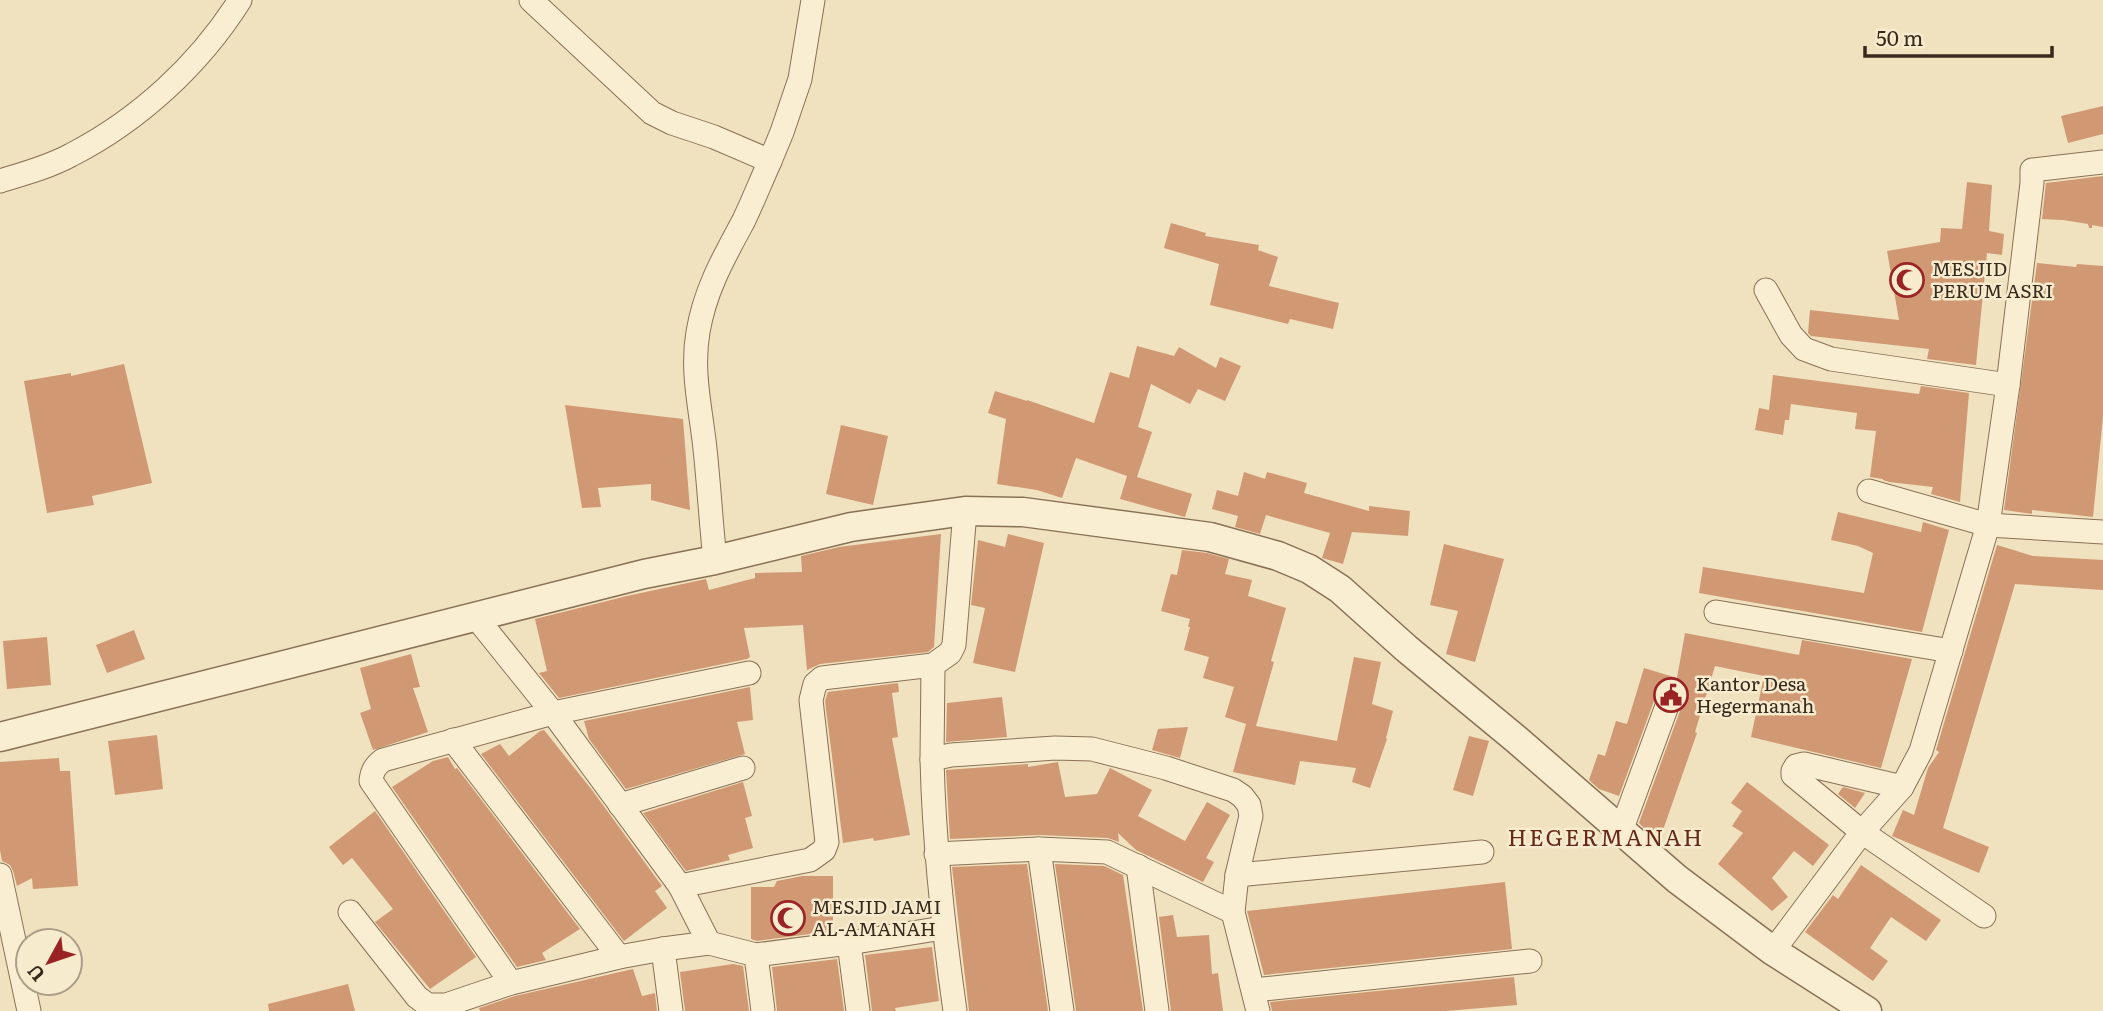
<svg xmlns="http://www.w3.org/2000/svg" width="2103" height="1011" font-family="Literata,serif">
<rect width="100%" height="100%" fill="#f0e1bf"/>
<g fill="#d09973">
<path d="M2103 106V134L2068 143 2061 116Z"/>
<path d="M2103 176V227L2092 225V228H2089L2088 224 2063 220 2042 219 2046 183Z"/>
<path d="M1967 182 1992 185 1989 231 2004 234 2002 255 1987 253 1976 365 1927 359 1929 349 1811 336 1808 333 1810 310 1899 320 1887 251 1940 242 1941 228 1962 229Z"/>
<path d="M1171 223 1206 233 1205 236 1259 245 1258 250 1278 257 1269 286 1339 303 1333 329 1290 319 1288 324 1210 305 1219 264 1164 248Z"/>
<path d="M2037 263 2076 267 2077 264 2103 266V417L2093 517 2032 510V514L2004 510Z"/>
<path d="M1137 346 1174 356 1179 347 1216 368 1220 357 1241 366 1225 401 1198 389 1190 404 1151 384 1138 427 1152 432 1137 477 1192 494 1185 517 1120 499 1127 476 1076 458 1062 498 1037 490 997 484 1006 419 988 413 995 391 1027 401V400L1094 423 1110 372 1129 378Z"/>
<path d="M124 364 152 483 92 496 94 505 47 513 24 381 71 373V376Z"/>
<path d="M1773 375 1919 394 1921 386 1969 393 1960 502 1931 494 1933 487 1889 482 1883 480V479L1870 477 1876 431 1855 429 1857 413 1791 404 1789 420H1785L1783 435 1755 430 1759 408 1769 410Z"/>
<path d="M565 405 683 419 690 510 651 500V484L598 488 601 507 582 508Z"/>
<path d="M841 425 888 436 873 505 826 494Z"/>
<path d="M1244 472 1265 479 1267 472 1307 483 1304 493 1369 511V506L1410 511 1408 536 1352 532 1343 564 1322 558 1330 533 1266 515 1260 534 1235 527 1238 516 1212 509 1217 490 1238 496Z"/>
<path d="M1838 512 1921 532 1923 522 1949 530 1922 632 1699 593 1703 567 1864 593 1873 553 1858 546 1831 540Z"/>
<path d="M941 534 934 647 928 652 820 664 807 670 803 625 744 628 750 657 747 659 559 698 539 673 547 671 535 619 627 596 706 579 709 590 755 578V573L802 572 801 556 839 547Z"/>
<path d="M1008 534 1044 543 1015 672 973 663 985 608 971 605 978 540 1005 547Z"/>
<path d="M1444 544 1504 559 1475 662 1446 654 1458 611 1430 605Z"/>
<path d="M1997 545 2033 556 2103 560V590L2015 584 1943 828 1989 847 1979 873 1892 836 1903 810 1914 815 1928 768 1939 752 1936 750Z"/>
<path d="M1182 550 1207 553 1229 559 1225 574 1252 580 1248 596 1286 608 1271 661 1274 662 1256 726 1337 741 1354 657 1381 662 1372 704 1393 711 1386 738 1387 739 1370 788 1352 782 1356 768 1300 761 1295 785 1233 772 1246 724 1225 717 1234 687 1203 678 1209 657 1184 650 1190 627H1188L1190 619 1161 611 1171 574 1177 575Z"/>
<path d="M134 630 145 659 107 673 96 645Z"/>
<path d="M1685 633 1799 655 1802 640 1912 659 1881 768 1751 737 1764 676 1715 666 1695 732 1697 733 1663 830 1651 835 1639 823 1684 700 1685 692 1681 686 1675 682 1669 681 1663 684 1658 690 1619 796 1599 789 1589 780 1598 754 1605 756 1616 721 1627 724 1644 668 1677 678Z"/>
<path d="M47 637 51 685 7 689 3 641Z"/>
<path d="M411 654 420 687 413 688 428 732 373 750 360 713 371 709 360 668Z"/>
<path d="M898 683 899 692 892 693 898 737 892 738 910 835 874 841 873 838 843 843 825 701 828 692Z"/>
<path d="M750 687 753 720 737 722 745 754 626 789 589 739 584 721Z"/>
<path d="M1002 697 1007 737 946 742 947 703Z"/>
<path d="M1188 727 1180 758 1152 750 1158 729Z"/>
<path d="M544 730 592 790 662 886 655 891 667 908 624 941 481 754 500 744 509 756 540 731Z"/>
<path d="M157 735 163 789 115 795 108 741Z"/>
<path d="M1469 736 1489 741 1473 796 1453 790Z"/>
<path d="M448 757 455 769 457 768 580 929 542 953 546 960 517 967 392 787 433 761Z"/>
<path d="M59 758 60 771H70L78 886 33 889 32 878 17 886 13 871 10 865 2 861 0 850V762Z"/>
<path d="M1058 762 1065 797 1097 794 1110 768 1152 790 1138 816 1185 841 1207 802 1230 815 1206 858 1214 862 1203 882 1136 850 1118 833 1119 842 1108 838 1040 835 950 839 946 770 1028 764V767Z"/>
<path d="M743 782 752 816 745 818 753 848 728 855 730 860 686 871 643 813Z"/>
<path d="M1747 782 1829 845 1813 866 1794 851 1772 878 1788 897 1772 911 1718 864 1743 833 1732 826 1742 811 1731 803Z"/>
<path d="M1843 787 1865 793 1855 808 1838 794Z"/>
<path d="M375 811 476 957 430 989 375 922 393 909 352 858 343 865 329 847Z"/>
<path d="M1027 864 1048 1011H969L952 867Z"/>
<path d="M1055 864 1104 866 1123 875 1143 1011H1076Z"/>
<path d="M1861 865 1941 920 1926 941 1891 917 1870 948 1888 961 1873 981 1805 932 1833 895 1838 899Z"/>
<path d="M802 876H833V931L757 941 751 939V887H774L777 881Z"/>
<path d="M1505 882 1512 949 1264 975 1247 911Z"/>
<path d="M1173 915 1177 937 1209 935 1212 974 1218 973 1223 1011H1171L1159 917Z"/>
<path d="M932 947 939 1001 895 1008 896 1011H872L865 955Z"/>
<path d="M837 959 844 1011H777L772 967Z"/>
<path d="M733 964 743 966 749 1011H685L680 972Z"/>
<path d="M633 969 642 996 655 993 657 1011H480L479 1008 515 996Z"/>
<path d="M1514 977 1517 1005 1446 1011H1272L1270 1002Z"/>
<path d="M348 984 355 1011H269L268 1004Z"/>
</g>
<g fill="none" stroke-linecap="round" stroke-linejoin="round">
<g stroke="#897156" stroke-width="25">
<g id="minor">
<path d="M531 0 652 113 672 123 714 137 770 161C761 181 753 201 744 220 724 257 705 290 698 332 691 372 701 410 705 449 709 486 711 523 715 560"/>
<path d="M770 161 782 132 800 79 813 0"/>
<path d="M0 181C23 174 49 167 71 155 139 120 199 65 240 0"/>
<path d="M1766 290 1791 335 1804 349 1831 359 2008 385"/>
<path d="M1869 491 1988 525 2103 532"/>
<path d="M1716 612 1951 651"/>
<path d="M475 616 553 713 680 886 709 943"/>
<path d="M453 740 619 957"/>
<path d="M932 759 933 665"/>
<path d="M1902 787 1804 764 1796 766 1793 771V775L1862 832 1984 916"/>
<path d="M620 805 743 768"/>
<path d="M1621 831 1671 695"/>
<path d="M1039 849 1062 1011"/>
<path d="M936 854 1039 849 1107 852 1233 912"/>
<path d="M1138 866 1157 1011"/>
<path d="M0 875 29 1011"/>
<path d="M1237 875 1482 852"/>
<path d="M680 886 810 860 824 850 827 842 811 700 815 684 822 678 933 665 950 653 954 645 965 511"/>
<path d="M350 912 417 997 428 1005H446L511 983 619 957 663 949"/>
<path d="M849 943 858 1011"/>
<path d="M1773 951 1862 832 1902 787 1921 751 1988 525 2008 385 2032 183V170L2103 162"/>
<path d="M756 955 763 1011"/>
<path d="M511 983 371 781C372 771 375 766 383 760L553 713 749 673"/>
<path d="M1254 990 1530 961"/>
<path d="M671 1011 663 949 709 943 756 955 849 943 943 928"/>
<path d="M955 1011C943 927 934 844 932 759L951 755 1055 748 1092 749 1166 768 1233 790 1242 796 1249 805 1251 816 1237 875 1233 912 1258 1011"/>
</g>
</g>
<g stroke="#897156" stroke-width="31">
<path id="tertiary" d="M0 737 644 574 715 560 851 527 965 511 1023 512 1210 537 1278 556 1309 569 1340 589 1407 649 1516 739 1677 879 1773 951 1867 1011"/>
</g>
<use href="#minor" stroke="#faeed2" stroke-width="23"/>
<use href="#tertiary" stroke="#faeed2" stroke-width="28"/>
</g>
<defs>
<g id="mosque-ring" transform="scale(1.75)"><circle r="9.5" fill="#f7ebce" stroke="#9a2425" stroke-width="1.5"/><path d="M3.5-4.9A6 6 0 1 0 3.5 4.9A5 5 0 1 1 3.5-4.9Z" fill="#9a2425"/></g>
<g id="civic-ring" transform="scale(1.75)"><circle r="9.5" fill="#f7ebce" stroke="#9a2425" stroke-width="1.5"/><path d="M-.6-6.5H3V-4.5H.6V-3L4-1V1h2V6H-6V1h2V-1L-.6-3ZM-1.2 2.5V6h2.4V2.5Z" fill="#9a2425"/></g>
</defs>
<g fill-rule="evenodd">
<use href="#mosque-ring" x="1907" y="280"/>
<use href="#civic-ring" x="1671" y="695"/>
<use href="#mosque-ring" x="788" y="918"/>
</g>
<g text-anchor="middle" stroke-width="5" stroke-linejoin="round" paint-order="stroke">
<g font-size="19" fill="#38291c" stroke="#f7ebce" text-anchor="start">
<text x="1932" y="276">MESJID<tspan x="1932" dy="22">PERUM ASRI</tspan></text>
<text x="1696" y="691">Kantor Desa<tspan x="1696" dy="22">Hegermanah</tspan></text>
<text x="812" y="914">MESJID JAMI<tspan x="812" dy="22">AL-AMANAH</tspan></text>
</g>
<g font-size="23" letter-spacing="2" fill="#662919" stroke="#f7ebce">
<text x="1606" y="846">HEGERMANAH</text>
</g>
</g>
<g transform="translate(49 962) rotate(230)"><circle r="33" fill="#f7ebce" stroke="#ab9d87" stroke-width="2"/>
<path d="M0-5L12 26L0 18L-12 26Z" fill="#9a2425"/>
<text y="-10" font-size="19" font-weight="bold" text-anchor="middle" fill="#38291c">U</text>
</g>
<path d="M1865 46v10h187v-10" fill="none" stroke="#38291c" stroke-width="3.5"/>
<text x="1876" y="46" font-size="21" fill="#38291c" stroke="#f7ebce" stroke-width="5" paint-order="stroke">50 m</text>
</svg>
